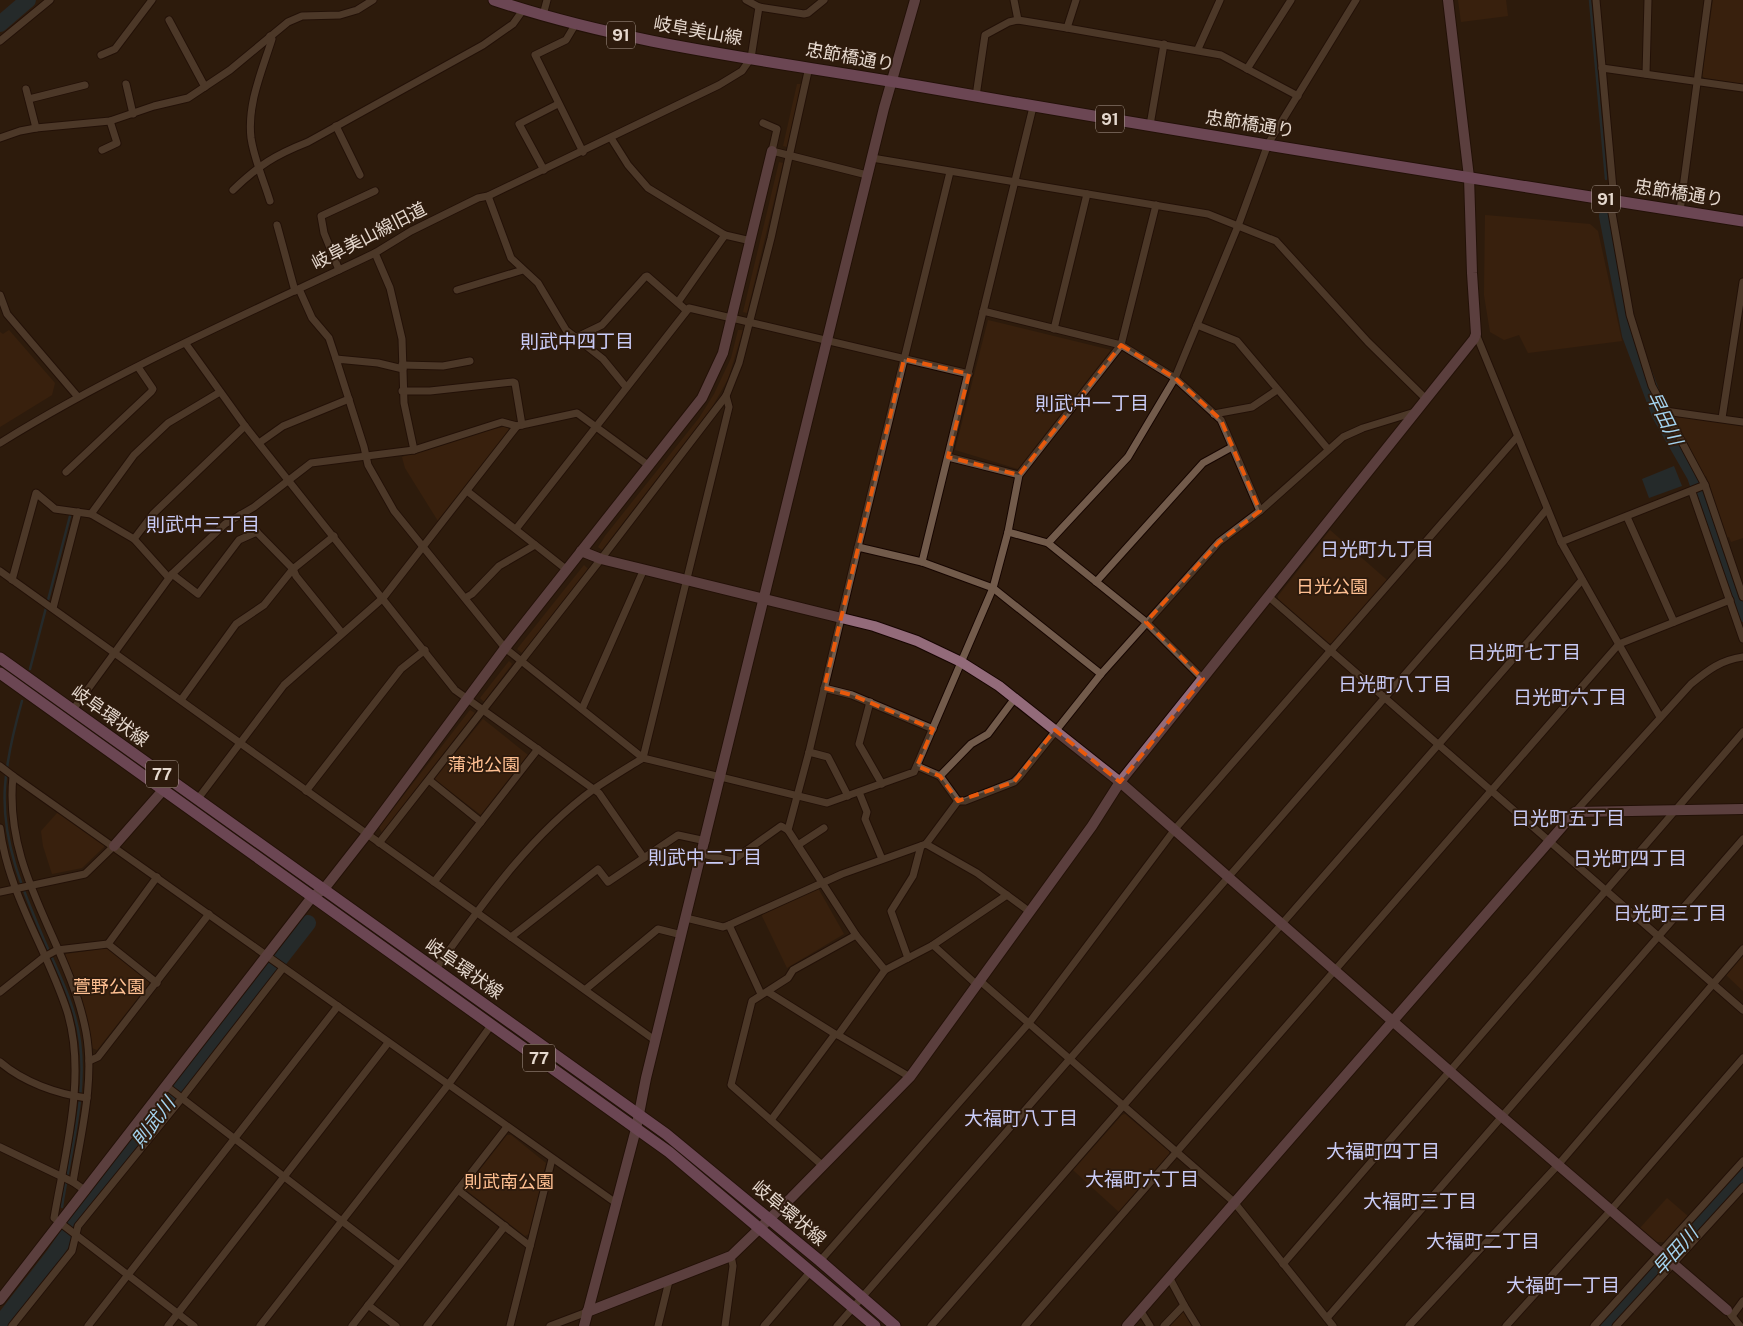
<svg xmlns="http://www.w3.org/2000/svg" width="1743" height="1326" font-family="'Public Sans','Noto Sans JP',sans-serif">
<rect width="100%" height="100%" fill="#2e1b0d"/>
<g fill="#46270e">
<path d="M1458 0H1506L1508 16 1461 22Z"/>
<path d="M1713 0H1743V84L1705 78 1702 76Z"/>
<path d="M797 84H802L787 147 783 146Z"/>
<path d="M779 162 783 163 747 313 743 312Z"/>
<path d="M1485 215 1590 224 1598 231 1622 341 1528 353 1519 335 1504 340 1490 332 1484 295Z"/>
<path d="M988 320 1111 350 1018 469 955 450Z"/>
<path d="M9 330 55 383 52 395 0 427V332L3 334Z"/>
<path d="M738 330H743L728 379 711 409 602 550 598 547 605 536 699 418 714 394 731 358Z"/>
<path d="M1668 408 1743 422V538L1731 542 1729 537 1726 538 1707 488 1709 483 1706 476 1704 477Z"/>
<path d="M507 426 509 430 438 521 405 468 402 457 477 433Z"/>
<path d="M1330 530 1387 580 1332 643H1329L1278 599V596Z"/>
<path d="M584 565 589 570 522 653 517 649Z"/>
<path d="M509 661 512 664 484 702 480 698Z"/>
<path d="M470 710 475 713 382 833 379 827Z"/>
<path d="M483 719 528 755 481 815 434 779Z"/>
<path d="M58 812 104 844V847L82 868 52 874 43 846 41 831Z"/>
<path d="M818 888 844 934 787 968 761 914Z"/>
<path d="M108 948 149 980V984L97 1050 92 1048 83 1003 64 957 66 954Z"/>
<path d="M1743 956V991L1726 975Z"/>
<path d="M1125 1114 1169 1151V1155L1119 1212 1073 1170 1122 1115Z"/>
<path d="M507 1135H511L546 1163 529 1234 525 1236 466 1190 467 1186Z"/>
<path d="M1667 1198 1689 1217 1665 1242H1656L1640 1228Z"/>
<path d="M1183 1303 1196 1326H1162Z"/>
</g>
<path fill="#1b3c4f" d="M1674 466 1682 486 1649 498 1642 479Z"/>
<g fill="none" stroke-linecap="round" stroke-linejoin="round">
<g stroke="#1b3c4f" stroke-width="2.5">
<path d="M1590 0 1606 179"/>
<path d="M30 669 70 516"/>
<path d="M22 701C14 729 7 757 5 786 1 841 24 893 45 942 59 974 76 1007 80 1042 87 1096 70 1153 62 1207"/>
</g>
<g stroke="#1b3c4f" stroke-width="16">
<path d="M0 24 28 0"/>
<path d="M1607 216 1630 335 1660 415 1695 476 1743 614"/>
<path d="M0 1324 53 1256 84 1211 308 923"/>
<path d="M1607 1326 1743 1176"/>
</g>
<g stroke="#160500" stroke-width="9">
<g id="street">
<path d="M746 0 759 7 804 14 808 13 824 0"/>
<path d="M1014 0 1018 20"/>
<path d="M1596 0 1613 189 1612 213 1630 315 1652 386 1705 485 1743 597"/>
<path d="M543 15 547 0"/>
<path d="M169 20 205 87"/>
<path d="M575 25 566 40 535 55 583 152"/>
<path d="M1067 28 1221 55 1298 96"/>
<path d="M270 36 272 39C262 71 247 104 251 138 254 159 264 181 270 201"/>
<path d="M0 41 50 0"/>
<path d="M1198 49 1220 0"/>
<path d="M101 55 115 49 152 0"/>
<path d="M1602 68 1743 88"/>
<path d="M1247 69 1291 0"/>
<path d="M1646 74 1648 0"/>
<path d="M126 84 133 114"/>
<path d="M26 89 36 128"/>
<path d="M976 96 985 35 1009 22 1018 20 1067 28 1076 0"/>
<path d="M29 99 85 85"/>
<path d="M763 123 777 129 772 151 867 175"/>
<path d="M1150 125 1164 44"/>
<path d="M336 126 360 175"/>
<path d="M0 138 20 131 36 128 110 121 154 106 188 98 230 70 288 22 302 16 340 15 357 10 373 0"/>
<path d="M611 138 628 165 648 188 725 235"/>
<path d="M102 150 117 143 110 121"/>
<path d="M872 158 1208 214 1276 241 1368 342 1426 399"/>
<path d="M544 170 519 124 558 104"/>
<path d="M233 190C259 165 275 155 308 142L483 45 513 24 523 10"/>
<path d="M488 196 511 258 538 283 566 330 603 359 626 387"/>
<path d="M1680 211 1708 0"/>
<path d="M277 225 295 291"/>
<path d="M375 253 390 288 402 339 404 403 414 450"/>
<path d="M339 270 324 233 321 216 375 191"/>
<path d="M299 289 312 318 329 338 336 359"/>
<path d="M457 290 523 270"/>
<path d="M0 295 7 314 78 397"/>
<path d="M678 302 725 235 751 241"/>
<path d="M983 311 1121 345 1175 378 1221 420 1260 511"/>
<path d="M1197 325 1237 341 1328 449"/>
<path d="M1054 329 1087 194"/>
<path d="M1476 334 1561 542 1660 717"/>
<path d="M575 338 602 325 645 277 647 276 686 310"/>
<path d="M186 344 245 426 455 690 599 793 644 858"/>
<path d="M402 365 443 366 470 361"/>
<path d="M403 369 378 363 336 359 364 447 368 465 394 511 505 648 643 758 827 803 914 772 993 588 1008 532 1019 475 1121 345 1156 205"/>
<path d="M402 391H430L513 382 515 383 522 425"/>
<path d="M1665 411 1743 422"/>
<path d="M1214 414 1252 407 1277 390"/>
<path d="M1722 418 1743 282"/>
<path d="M0 443C119 369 249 313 375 253L411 231 478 198 488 196 719 85 742 71 751 58 759 7"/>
<path d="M259 443 283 426 349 399"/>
<path d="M948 457 1019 475"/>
<path d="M66 472 151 392 153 389 138 367"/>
<path d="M467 491 567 570"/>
<path d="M1692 492 1743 639"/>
<path d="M240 515 293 569 334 536"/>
<path d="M1627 517 1674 622"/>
<path d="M516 529 689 308 969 374"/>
<path d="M1008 532 1048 543 1146 622 1203 679"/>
<path d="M134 539 153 514 245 426"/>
<path d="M1561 542 1705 485"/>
<path d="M1048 543 1128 457 1175 378 1238 226 1268 144 1356 0"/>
<path d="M858 547 950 172"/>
<path d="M922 562 993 588 1101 674"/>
<path d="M0 571 656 1041"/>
<path d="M172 574 198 594 239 540 257 532"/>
<path d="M169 578 134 539 91 514 134 455 168 423 220 392"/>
<path d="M12 580 36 493 55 509 91 514"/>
<path d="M1096 582 1203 463 1232 447"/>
<path d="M1269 597 1743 1010"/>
<path d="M465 598 472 594 499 566 535 545"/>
<path d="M53 608 78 512"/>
<path d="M824 688 852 695 933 729"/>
<path d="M181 700 236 624 264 605 293 569 296 576 342 633"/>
<path d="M870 702 859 744 882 784"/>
<path d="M582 709 644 569"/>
<path d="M72 711 172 574 225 524 254 507 311 463 414 450 502 422 517 426 577 413 648 465"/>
<path d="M809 752 828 757 848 796"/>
<path d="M0 766 13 776C3 874 69 942 86 1032 95 1081 81 1133 73 1182L86 1191"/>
<path d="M917 766 940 776 958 801"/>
<path d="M13 776 616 1203"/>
<path d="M940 776 971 744 988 734 1015 698"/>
<path d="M429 780 481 822"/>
<path d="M306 791 401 669 425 650"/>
<path d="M859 792 867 812 865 819 882 859"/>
<path d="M197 800 284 685 383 598 517 426"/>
<path d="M958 801H965L1014 782 1019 777 1101 674 1219 542 1260 511 1343 437 1363 428 1415 412"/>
<path d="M1575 812 1691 684C1708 670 1721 660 1743 657"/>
<path d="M0 828C8 894 47 949 67 1011 87 1075 65 1153 54 1218L194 1326"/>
<path d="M788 830 809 752 858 547 922 562 1033 107"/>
<path d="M379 843 601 559 726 396 739 363 771 238 809 67"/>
<path d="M926 844 977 873 1030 912"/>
<path d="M798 845 824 828"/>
<path d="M703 854 732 861 781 826 788 830 856 935 793 970 788 978 752 1001 731 1085 823 1166"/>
<path d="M434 882 538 749"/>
<path d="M0 892 85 874 114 846"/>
<path d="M686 918 723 927 729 925 761 994"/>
<path d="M729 925 842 874 926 844 958 801"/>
<path d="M856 935 885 970"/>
<path d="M511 937 598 869 608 882 678 835 706 841"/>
<path d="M108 944 157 877"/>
<path d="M933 945 1007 895"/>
<path d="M908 958 933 945 976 984"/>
<path d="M435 970C481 906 529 836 594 789 610 778 627 768 643 758L729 407 726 396"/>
<path d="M979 980 1234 1202 1333 1326"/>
<path d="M586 989 658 929 682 935"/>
<path d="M0 992 44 957 57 950 108 944 157 983"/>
<path d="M768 992 835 1034"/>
<path d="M838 1035 910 1077"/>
<path d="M89 1061 98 1057 209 914"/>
<path d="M0 1062C23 1082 57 1094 87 1098"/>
<path d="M166 1086 399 1265"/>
<path d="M771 1120 835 1034 838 1035 885 970 908 958 891 911 913 876 921 846"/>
<path d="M0 1147 73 1182"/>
<path d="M458 1190 530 1246"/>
<path d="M820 1261 1029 1023 1175 829 1517 437"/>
<path d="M1283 1264 1743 732"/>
<path d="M368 1305 396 1326"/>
<path d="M1184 1305 1197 1326"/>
<path d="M1140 1310 1150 1326"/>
<path d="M1727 1310 1740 1326"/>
<path d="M1732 1316 1743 1301"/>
<path d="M1327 1318 1743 839"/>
<path d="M12 1326 72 1251 78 1226 182 1098 283 968"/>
<path d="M88 1326 338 1006"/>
<path d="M168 1326 388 1043"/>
<path d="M260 1326 448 1085 492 1024"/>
<path d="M352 1326 507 1127"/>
<path d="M427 1326 505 1226"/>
<path d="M510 1326 552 1159"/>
<path d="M550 1326 587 1312"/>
<path d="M658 1326 669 1281"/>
<path d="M725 1326 733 1266 731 1256"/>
<path d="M764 1326 811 1271"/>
<path d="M837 1326 1503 562 1547 509"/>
<path d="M931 1326 1582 580"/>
<path d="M1025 1326 1619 644 1730 600"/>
<path d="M1164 1326 1184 1305 1169 1277"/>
<path d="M1409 1326 1558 1165 1743 949"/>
<path d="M1506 1326 1611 1210 1743 1058"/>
<path d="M1594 1326 1743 1161"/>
<path d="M1616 1326 1743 1187"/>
</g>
</g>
<g stroke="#160500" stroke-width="12">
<g id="secondary">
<path d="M581 551 601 559 874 626 917 641 961 662 999 686 1120 782 1486 1103 1727 1310"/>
<path d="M114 846 164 789"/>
<path d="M0 1300 312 897 324 889 367 834 505 648 702 398 723 353 772 151"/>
<path d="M587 1312 731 1256 791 1198 910 1077 1092 826 1120 782 1474 339 1476 334 1472 273 1469 177 1448 0"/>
<path d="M584 1326 636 1129 646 1078 884 108 915 0"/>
<path d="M1127 1326 1575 812 1743 809"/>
</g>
</g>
<g stroke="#160500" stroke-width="13">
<g id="primary">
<path d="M494 0C631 46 776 61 918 86 1193 134 1468 178 1743 221"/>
<path d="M0 658 666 1134 820 1261 895 1326"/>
<path d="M0 673 669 1152 875 1326"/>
</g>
</g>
<use href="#street" stroke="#725b4b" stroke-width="7"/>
<use href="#secondary" stroke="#936b7a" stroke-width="10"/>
<use href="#primary" stroke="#b57ba9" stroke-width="11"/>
</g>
<path d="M0 0H1743V1326H0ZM1121 345 1175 378 1221 420 1260 511 1219 542 1146 622 1203 679 1120 782 1055 730 1014 782 958 801 940 776 917 766 933 729 852 695 824 688 904 359 969 374 948 457 1019 475Z" fill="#2e1b0d" fill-opacity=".55" fill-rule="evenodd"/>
<path fill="none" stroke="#e8590c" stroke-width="4" stroke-dasharray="10 6" stroke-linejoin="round" d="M1121 345 1175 378 1221 420 1260 511 1219 542 1146 622 1203 679 1120 782 1055 730 1014 782 958 801 940 776 917 766 933 729 852 695 824 688 904 359 969 374 948 457 1019 475Z"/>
<g text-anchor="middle" stroke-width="4" stroke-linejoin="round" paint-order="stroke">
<g fill="#2e1b0d" stroke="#ae9f94" stroke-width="1">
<rect x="607" y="21.5" width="28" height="27" rx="4"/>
<rect x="1096" y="105.5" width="28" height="27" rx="4"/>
<rect x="1592" y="185.5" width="28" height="27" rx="4"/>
<rect x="146" y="760.5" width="32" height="27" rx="4"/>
<rect x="523" y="1044.5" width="32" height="27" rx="4"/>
</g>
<g font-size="16" font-weight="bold" fill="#e5d8ce">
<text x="621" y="41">91</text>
<text x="1110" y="125">91</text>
<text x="1606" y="205">91</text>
<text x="162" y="780">77</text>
<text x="539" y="1064">77</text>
</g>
<g font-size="18" fill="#e5d8ce" stroke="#2e1b0d">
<text transform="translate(698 31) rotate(10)" y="6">岐阜美山線</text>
<text transform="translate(850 57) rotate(10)" y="6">忠節橋通り</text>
<text transform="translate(1250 124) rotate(9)" y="6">忠節橋通り</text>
<text transform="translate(1679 193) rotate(9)" y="6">忠節橋通り</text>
<text transform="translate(369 236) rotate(-27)" y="6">岐阜美山線旧道</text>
<text transform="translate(110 716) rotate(36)" y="6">岐阜環状線</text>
<text transform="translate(464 969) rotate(35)" y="6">岐阜環状線</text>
<text transform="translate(789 1213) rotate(40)" y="6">岐阜環状線</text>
</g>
<g font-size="18" fill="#ffc092" stroke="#2e1b0d">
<text x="1332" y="593">日光公園</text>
<text x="484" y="771">蒲池公園</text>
<text x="109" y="993">萱野公園</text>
<text x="509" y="1188">則武南公園</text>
</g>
<g font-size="19" fill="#c9cbf6" stroke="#2e1b0d">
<text x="577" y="348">則武中四丁目</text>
<text x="1092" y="410">則武中一丁目</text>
<text x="203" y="531">則武中三丁目</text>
<text x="1377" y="556">日光町九丁目</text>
<text x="1524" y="659">日光町七丁目</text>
<text x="1395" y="691">日光町八丁目</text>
<text x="1570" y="704">日光町六丁目</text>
<text x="1568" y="825">日光町五丁目</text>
<text x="705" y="864">則武中二丁目</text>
<text x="1630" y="865">日光町四丁目</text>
<text x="1670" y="920">日光町三丁目</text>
<text x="1021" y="1125">大福町八丁目</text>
<text x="1383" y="1158">大福町四丁目</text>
<text x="1142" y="1186">大福町六丁目</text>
<text x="1420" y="1208">大福町三丁目</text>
<text x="1483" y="1248">大福町二丁目</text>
<text x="1563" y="1292">大福町一丁目</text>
</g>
<g font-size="19" font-style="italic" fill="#a3d2ee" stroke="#2e1b0d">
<text transform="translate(1665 418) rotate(64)" y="7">早田川</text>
<text transform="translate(153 1122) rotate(-52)" y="7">則武川</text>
<text transform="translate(1675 1251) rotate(-48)" y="7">早田川</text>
</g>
</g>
</svg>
